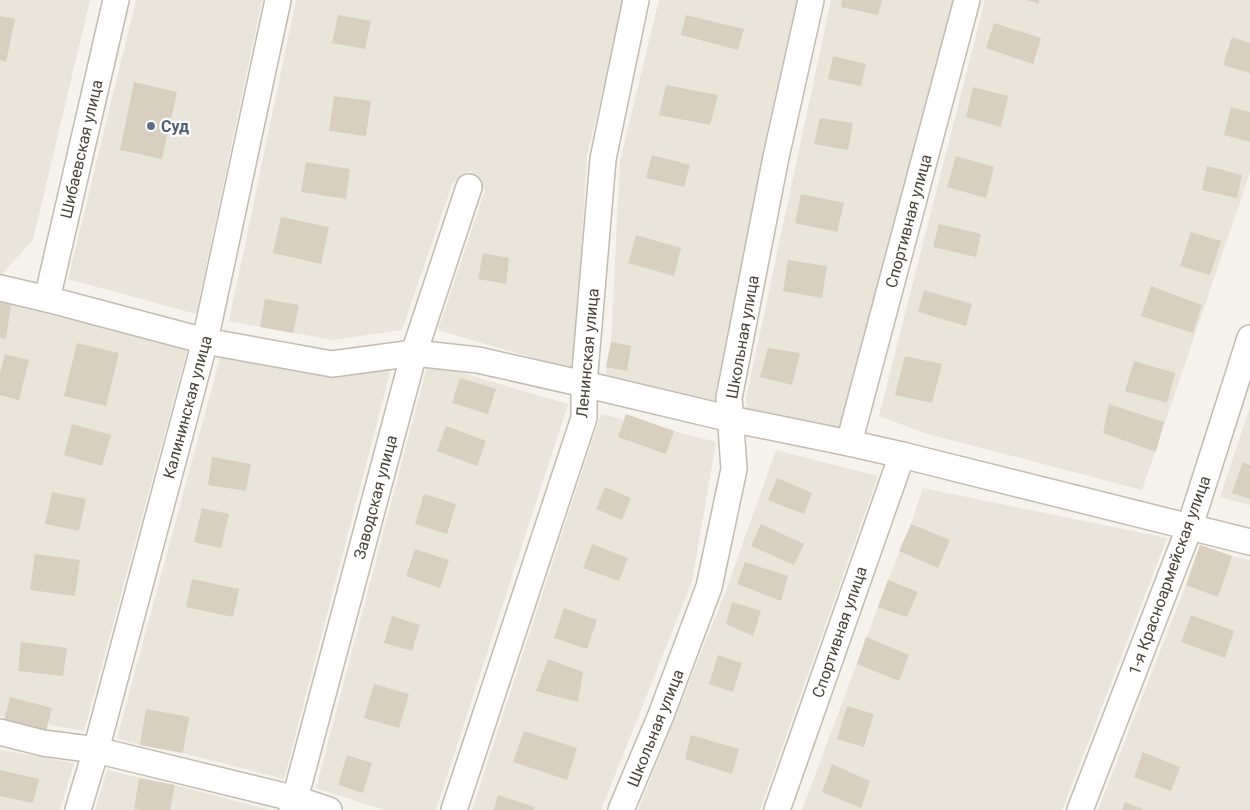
<svg xmlns="http://www.w3.org/2000/svg" width="1250" height="810" font-family="Roboto,sans-serif">
<rect width="100%" height="100%" fill="#f6f3ec"/>
<g fill="#eae5da">
<path d="M0 0H90L33 240 2 274H0Z"/>
<path d="M136 0H262L196 314 68 279Z"/>
<path d="M296 0H625L587 155 574 370 438 330 485 190 470 171 453 182 402 330 333 340 229 321Z"/>
<path d="M659 0H798L713 407 607 381 606 367 611 342 620 161Z"/>
<path d="M831 0H961L850 437 747 415 746 399Z"/>
<path d="M985 0H1250V173L1142 490 924 433 879 416Z"/>
<path d="M0 303 188 347 84 731 0 716Z"/>
<path d="M221 354 392 365 284 779 183 753 140 745 117 738Z"/>
<path d="M428 363 568 404 436 810H384L316 788Z"/>
<path d="M1250 407V505L1220 497Z"/>
<path d="M601 414 674 431 716 442 692 582 601 810H472Z"/>
<path d="M776 450 878 476 760 810H638L725 593Z"/>
<path d="M923 488 1167 538 1062 810H802L888 580 911 524Z"/>
<path d="M1200 545 1232 556 1250 560V810H1098L1186 585Z"/>
<path d="M0 750 74 763 60 810H0Z"/>
<path d="M107 770 140 778 175 785 269 810H95Z"/>
</g>
<g fill="#d8cfc1">
<path d="M842 0H882L878 15 841 7Z"/>
<path d="M1026 0H1039V4Z"/>
<path d="M338 15 371 21 365 49 332 43Z"/>
<path d="M686 15 744 29 738 50 681 35Z"/>
<path d="M0 16 15 19 6 62 0 60Z"/>
<path d="M994 23 1041 38 1033 64 986 48Z"/>
<path d="M1232 37 1250 43V73L1223 65Z"/>
<path d="M833 56 866 64 861 86 828 79Z"/>
<path d="M134 82 177 92 162 159 120 150Z"/>
<path d="M666 85 718 95 710 125 659 115Z"/>
<path d="M973 87 1008 96 1001 127 966 117Z"/>
<path d="M334 96 371 101 366 136 329 131Z"/>
<path d="M1231 107 1250 112V142L1224 135Z"/>
<path d="M820 118 853 123 848 150 814 144Z"/>
<path d="M652 155 690 165 684 187 646 178Z"/>
<path d="M956 156 994 167 986 198 947 187Z"/>
<path d="M306 162 350 169 346 199 301 192Z"/>
<path d="M1207 166 1242 175 1237 198 1202 190Z"/>
<path d="M801 194 844 203 837 232 795 223Z"/>
<path d="M281 217 329 227 321 264 273 253Z"/>
<path d="M939 224 981 234 976 257 933 247Z"/>
<path d="M1191 232 1221 241 1210 275 1180 266Z"/>
<path d="M636 235 681 248 674 276 628 263Z"/>
<path d="M483 253 509 258 506 284 478 279Z"/>
<path d="M788 260 827 266 822 298 783 291Z"/>
<path d="M1151 286 1202 305 1193 333 1141 316Z"/>
<path d="M924 290 972 304 966 326 918 312Z"/>
<path d="M265 299 299 305 293 333 260 327Z"/>
<path d="M0 303 11 305 6 339 0 338Z"/>
<path d="M611 342 631 346 627 371 606 367Z"/>
<path d="M77 343 119 353 106 406 64 396Z"/>
<path d="M768 348 800 353 792 385 760 377Z"/>
<path d="M5 354 29 360 19 400 0 395V373Z"/>
<path d="M905 356 942 364 932 403 895 395Z"/>
<path d="M1134 361 1175 373 1167 403 1125 391Z"/>
<path d="M460 378 496 389 488 414 452 403Z"/>
<path d="M1109 404 1164 422 1156 452 1103 433Z"/>
<path d="M626 414 674 431 666 454 618 437Z"/>
<path d="M72 424 111 435 102 466 64 455Z"/>
<path d="M446 426 486 441 477 466 437 451Z"/>
<path d="M212 457 251 464 246 491 208 485Z"/>
<path d="M1243 462 1250 465V499L1232 493Z"/>
<path d="M777 478 812 493 804 514 768 500Z"/>
<path d="M605 487 631 498 622 520 596 509Z"/>
<path d="M52 492 86 499 79 531 45 524Z"/>
<path d="M424 494 456 504 447 534 415 524Z"/>
<path d="M202 508 229 514 221 548 194 542Z"/>
<path d="M761 524 804 544 794 565 751 546Z"/>
<path d="M911 524 950 540 938 568 899 551Z"/>
<path d="M592 544 628 558 619 581 583 568Z"/>
<path d="M1200 545 1232 556 1218 597 1186 585Z"/>
<path d="M415 549 449 560 440 588 406 576Z"/>
<path d="M35 554 80 560 75 596 30 590Z"/>
<path d="M745 562 788 576 781 601 737 584Z"/>
<path d="M192 579 239 589 233 617 186 607Z"/>
<path d="M888 580 918 592 907 617 878 607Z"/>
<path d="M732 602 761 611 753 636 726 624Z"/>
<path d="M564 608 597 620 587 649 554 638Z"/>
<path d="M1191 615 1234 631 1225 658 1181 642Z"/>
<path d="M392 616 420 625 412 651 384 643Z"/>
<path d="M866 637 909 655 899 681 857 664Z"/>
<path d="M21 642 67 648 63 676 18 671Z"/>
<path d="M718 655 742 663 733 692 709 684Z"/>
<path d="M548 659 583 672 578 702 536 691Z"/>
<path d="M374 684 409 694 399 728 364 718Z"/>
<path d="M10 697 52 708 43 743 1 732Z"/>
<path d="M847 706 874 714 864 747 837 739Z"/>
<path d="M146 709 189 717 183 753 140 745Z"/>
<path d="M524 731 577 748 567 780 513 762Z"/>
<path d="M691 735 739 749 732 774 685 759Z"/>
<path d="M1143 752 1180 767 1171 791 1134 777Z"/>
<path d="M347 755 372 763 363 793 338 785Z"/>
<path d="M832 764 870 781 861 808 822 792Z"/>
<path d="M0 770 39 779 33 803 0 796Z"/>
<path d="M139 778 175 785 170 810H141L134 809Z"/>
<path d="M498 795 535 807 534 810H494Z"/>
<path d="M1125 802 1145 810H1122Z"/>
</g>
<g fill="none" stroke-linecap="round" stroke-linejoin="round">
<g stroke="#c2bbae" stroke-width="28">
<g id="minor">
<path d="M0 288 47 299 205 341 332 364 414 353 478 360 584 384 731 419 849 443 902 455 1250 542"/>
<path d="M47 299 116 0"/>
<path d="M849 443 967 0"/>
<path d="M0 732 43 743 96 750 296 799 329 810"/>
<path d="M78 810 96 750 205 341 278 0"/>
<path d="M292 810 414 353 469 187"/>
<path d="M454 810 584 418V384L603 159 636 0"/>
<path d="M621 810 661 715 709 587 734 469 729 398 776 157 811 0"/>
<path d="M777 810 902 455"/>
<path d="M1080 810 1190 526 1250 338"/>
</g>
</g>
<use href="#minor" stroke="#fff" stroke-width="25"/>
</g>
<circle fill="#5c6f8a" stroke="#fff" stroke-width="2" cx="151" cy="126" r="5"/>
<g text-anchor="middle" stroke-width="4.5" stroke-linejoin="round" paint-order="stroke">
<g font-size="16" font-weight="bold" fill="#4e5e75" stroke="#fff" text-anchor="start">
<text x="161" y="132">Суд</text>
</g>
<g font-size="16" fill="#4b4439" stroke="#fff">
<text transform="translate(81 149) rotate(-77)" y="6">Шибаевская улица</text>
<text transform="translate(908 221) rotate(-75)" y="6">Спортивная улица</text>
<text transform="translate(742 337) rotate(-80)" y="6">Школьная улица</text>
<text transform="translate(587 353) rotate(-85)" y="6">Ленинская улица</text>
<text transform="translate(187 407) rotate(-75)" y="6">Калининская улица</text>
<text transform="translate(375 497) rotate(-75)" y="6">Заводская улица</text>
<text transform="translate(1169 575) rotate(-70)" y="6">1-я Красноармейская улица</text>
<text transform="translate(839 632) rotate(-71)" y="6">Спортивная улица</text>
<text transform="translate(655 728) rotate(-68)" y="6">Школьная улица</text>
</g>
</g>
</svg>
